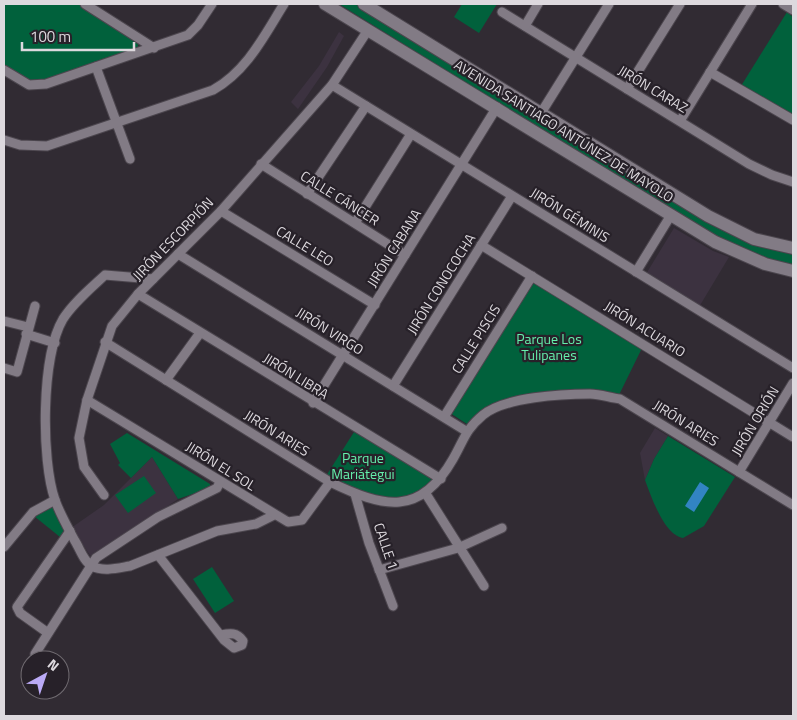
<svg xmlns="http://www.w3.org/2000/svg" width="797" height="720" font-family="'Titillium Web',sans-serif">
<rect width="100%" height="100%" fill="#312b33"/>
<g fill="#3c3240">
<path d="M339 32 344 36 327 67 298 109 291 102 319 66Z"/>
<path d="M674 228 713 251 729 257 699 307 646 274Z"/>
<path d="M655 428 668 436 654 459 645 480 640 453Z"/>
<path d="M152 457 178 499 92 558 71 528 104 505Z"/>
</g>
<g fill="#01613c">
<path d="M4 4H79L138 42V48L40 82 27 81 4 66Z"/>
<path d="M339 4H355L713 226 753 244 793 255V264L777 262 714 237Z"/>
<path d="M462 4H497L479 33 454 17Z"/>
<path d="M787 12 793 17V116L741 86Z"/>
<path d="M532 281 643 346 619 395H553L481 414 467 424 450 413Z"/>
<path d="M354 432 436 480C430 488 424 490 416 493 384 507 354 490 326 476Z"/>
<path d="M127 433 210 484V488L178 499 152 457 131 478 118 465 120 463 110 444Z"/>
<path d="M668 436 735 477 704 526 683 538C664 535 651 496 645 480L654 459Z"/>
<path d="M144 476 156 493 128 513 115 495Z"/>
<path d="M53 504 67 529 60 537 34 516Z"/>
<path d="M212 567 234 601 215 613 193 579Z"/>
</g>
<path fill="#3284c3" d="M700 482 709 488 694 512 685 506Z"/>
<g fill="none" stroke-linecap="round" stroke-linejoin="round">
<g stroke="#4c464e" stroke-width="11">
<g id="street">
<path d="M85 4 154 48"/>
<path d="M783 4 793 10"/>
<path d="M502 12 749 164 772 175 793 182"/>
<path d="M525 26 538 4"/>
<path d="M96 67 130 159"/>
<path d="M4 70 29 85 46 84 188 35 198 25 212 4"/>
<path d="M710 72 793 120"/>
<path d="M332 85 793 368"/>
<path d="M627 89 680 4"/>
<path d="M541 113 609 4"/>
<path d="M680 121 752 4"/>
<path d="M4 140 20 145 47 146 213 90C247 71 264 36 284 4"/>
<path d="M261 164 405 255"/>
<path d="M307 194 366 106"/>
<path d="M221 211 375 305"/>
<path d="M355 223 411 134"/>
<path d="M481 245 793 437"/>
<path d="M178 254 466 431"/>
<path d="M636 272 671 215"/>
<path d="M153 279 105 275C91 288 73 303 63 319 41 356 41 460 55 500 60 514 68 528 75 541 80 549 84 562 92 566 103 572 118 568 130 566L217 531 256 524 274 515"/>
<path d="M138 294 441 479"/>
<path d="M4 321 28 327"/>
<path d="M26 334 55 343"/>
<path d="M105 342 330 482C384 508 420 517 453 459 464 440 465 430 483 415 505 397 562 394 590 394 601 394 610 398 620 399L793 505"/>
<path d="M4 368 17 372 35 306"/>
<path d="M166 380 200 333"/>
<path d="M393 386 512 196"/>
<path d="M87 400 288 522 302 520 330 482"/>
<path d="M313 403 497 107"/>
<path d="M444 417 532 276"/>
<path d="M739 472 793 383"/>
<path d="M355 494 369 543 393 606"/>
<path d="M426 494 484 586"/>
<path d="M104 495 84 467 79 438 87 400 112 326 138 294 221 211 332 85 368 30"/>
<path d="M4 547 33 512 55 500"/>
<path d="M158 555 224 640 234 648 242 645 243 641C237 632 230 633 221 635"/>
<path d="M379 570 458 548 502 528"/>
<path d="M48 633 20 613 17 607 70 531"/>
<path d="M35 654 96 558 158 517 217 488 220 482"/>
</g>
</g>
<g stroke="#4c464e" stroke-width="14">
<g id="secondary">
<path d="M325 4 715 242 765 264 793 271"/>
<path d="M364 4 708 216 754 239 793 248"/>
</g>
</g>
<use href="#street" stroke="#827b85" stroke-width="9"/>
<use href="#secondary" stroke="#827b85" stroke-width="12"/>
</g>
<g text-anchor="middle" stroke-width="4.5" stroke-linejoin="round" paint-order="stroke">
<g font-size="14" fill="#ddd9de" stroke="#272129">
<text transform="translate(653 89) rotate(31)" y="5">JIRÓN CARAZ</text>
<text transform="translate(564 131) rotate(32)" y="5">AVENIDA SANTIAGO ANTÚNEZ DE MAYOLO</text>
<text transform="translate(340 198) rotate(32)" y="5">CALLE CÁNCER</text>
<text transform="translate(570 215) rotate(32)" y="5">JIRÓN GÉMINIS</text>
<text transform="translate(173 239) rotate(-46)" y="5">JIRÓN ESCORPIÓN</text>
<text transform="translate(305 246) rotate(31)" y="5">CALLE LEO</text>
<text transform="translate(394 248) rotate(-58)" y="5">JIRÓN CABANA</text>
<text transform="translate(441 284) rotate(-58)" y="5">JIRÓN CONOCOCHA</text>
<text transform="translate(645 329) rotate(32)" y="5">JIRÓN ACUARIO</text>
<text transform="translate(330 331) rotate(32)" y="5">JIRÓN VIRGO</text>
<text transform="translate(476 339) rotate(-58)" y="5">CALLE PISCIS</text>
<text transform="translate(296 376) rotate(32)" y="5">JIRÓN LIBRA</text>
<text transform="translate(755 421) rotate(-59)" y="5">JIRÓN ORIÓN</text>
<text transform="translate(686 423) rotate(32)" y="5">JIRÓN ARIES</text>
<text transform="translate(277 433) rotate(32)" y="5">JIRÓN ARIES</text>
<text transform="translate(221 466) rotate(32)" y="5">JIRÓN EL SOL</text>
<text transform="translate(386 546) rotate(71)" y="5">CALLE 1</text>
</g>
<g font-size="14" fill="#65f0ac" stroke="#272129">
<text x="549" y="344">Parque Los<tspan x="549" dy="16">Tulipanes</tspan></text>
<text x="363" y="463">Parque<tspan x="363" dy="16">Mariátegui</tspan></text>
</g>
</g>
<rect width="797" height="720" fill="none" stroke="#ddd9de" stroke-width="10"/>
<g transform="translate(45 675) rotate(40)"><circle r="24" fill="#272129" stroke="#706b71"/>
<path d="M0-4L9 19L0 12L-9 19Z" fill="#bbaaf6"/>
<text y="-8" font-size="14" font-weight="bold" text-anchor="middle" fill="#ddd9de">N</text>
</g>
<path d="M22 42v8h112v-8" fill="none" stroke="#ddd9de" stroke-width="2.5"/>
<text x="30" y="42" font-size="15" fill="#ddd9de" stroke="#272129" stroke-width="4" paint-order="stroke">100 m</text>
</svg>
